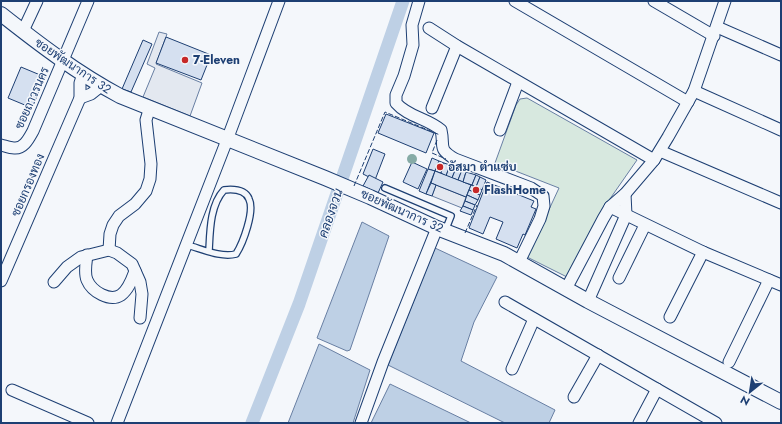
<svg xmlns="http://www.w3.org/2000/svg" width="782" height="424" font-family="Jost,Sarabun,sans-serif">
<rect width="100%" height="100%" fill="#f4f7fb"/>
<path fill="#d7e8df" stroke="#687fa3" d="M527 98 637 160 605 206 569 278 527 257 559 188 495 163 516 105 520 99Z"/>
<g fill="#e3e8f0" stroke="#687fa3">
<path d="M159 32 167 34 156 64 202 83 190 116 143 97 155 68 147 64Z"/>
<path d="M436 185 466 197 462 208 432 196Z"/>
</g>
<g fill="#bed0e5" stroke="#687fa3">
<path d="M362 222 389 236 350 350 347 351 317 338Z"/>
<path d="M435 248 497 277 474 322 461 361 555 410 549 423H505L388 365Z"/>
<path d="M319 344 370 370 353 423H288Z"/>
<path d="M390 384 471 423H371Z"/>
</g>
<g fill="none" stroke-linecap="round" stroke-linejoin="round">
<path stroke="#bed0e5" stroke-width="13" d="M252 423 299 304 403 1"/>
</g>
<g fill="#d5e0f0" stroke="#1d3f73">
<path d="M166 37 211 55 201 80 156 63Z"/>
<path d="M143 40 152 44 131 92 122 89Z"/>
<path d="M21 67 45 77 32 108 8 98Z"/>
<path d="M386 114 434 133 426 153 378 133Z"/>
<path d="M373 149 385 154 375 180 363 174Z"/>
<path d="M432 158 439 161 435 171 428 169Z"/>
<path d="M439 161 444 163 441 173 435 171Z"/>
<path d="M412 162 427 169 418 189 403 182Z"/>
<path d="M444 163 450 165 446 176 441 173Z"/>
<path d="M450 165 456 168 452 178 446 176Z"/>
<path d="M456 168 462 170 458 180 452 178Z"/>
<path d="M428 169 435 171 426 194 419 191Z"/>
<path d="M462 170 466 172 463 182 458 180Z"/>
<path d="M435 171 471 185 466 197 431 183Z"/>
<path d="M466 172 476 175 472 185 463 182Z"/>
<path d="M369 175 383 182 378 193 363 186Z"/>
<path d="M476 175 480 177 476 187 472 185Z"/>
<path d="M480 177 486 180 482 190 476 187Z"/>
<path d="M487 182 534 201 531 207 536 209 525 235 523 234 517 248 496 239 503 222 490 217 483 234 469 228Z"/>
<path d="M431 183 436 185 432 196 426 194Z"/>
<path d="M471 185 482 190 480 195 469 190Z"/>
<path d="M469 190 480 195 478 200 467 195Z"/>
<path d="M467 195 478 200 475 205 465 201Z"/>
<path d="M465 201 475 205 473 210 463 206Z"/>
<path d="M463 206 473 210 471 215 460 211Z"/>
</g>
<g fill="none" stroke-linecap="round" stroke-linejoin="round">
<g stroke="#1d3f73" stroke-width="8">
<g id="service">
<path d="M385 188 451 216 445 231"/>
<path d="M187 245C202 249 221 258 236 254 243 243 255 211 249 199 245 189 233 189 224 190 210 205 210 231 209 251"/>
</g>
</g>
<g stroke="#1d3f73" stroke-width="13">
<g id="minor">
<path d="M419 1 412 25 413 45 404 76 396 95V103C408 117 427 118 441 130 445 147 437 148 455 159L531 188 543 196 544 206 540 219 519 262"/>
<path d="M515 1 688 102"/>
<path d="M654 1 714 36"/>
<path d="M717 27 781 55"/>
<path d="M429 28 457 46 654 160"/>
<path d="M23 31 37 1"/>
<path d="M694 91 781 130"/>
<path d="M80 98 91 94 101 86"/>
<path d="M432 108 457 46"/>
<path d="M500 130 518 82"/>
<path d="M1 145C5 146 10 148 14 148 24 149 29 138 33 131L88 1"/>
<path d="M660 151 781 203"/>
<path d="M610 207 703 252 781 285"/>
<path d="M109 250 110 234 113 225 119 216 135 204 146 191 150 179 151 164 146 120 150 107"/>
<path d="M87 255C86 263 84 273 87 280 92 292 110 302 121 295 129 289 132 279 135 271"/>
<path d="M619 278 645 225"/>
<path d="M1 281 80 98V83L83 74"/>
<path d="M54 282 67 267 81 257 109 250 117 253 132 264 140 282 142 294 140 318"/>
<path d="M566 289 603 219 610 207 625 194 654 160 668 137 694 91 725 1"/>
<path d="M588 301 626 215 625 194"/>
<path d="M505 302 716 423"/>
<path d="M670 317 703 252"/>
<path d="M729 362 769 280"/>
<path d="M512 369 534 319"/>
<path d="M12 390 88 423"/>
<path d="M574 397 598 355"/>
<path d="M117 423 227 140 279 1"/>
<path d="M361 423 383 362 437 228"/>
<path d="M639 423 657 389"/>
</g>
</g>
<g stroke="#1d3f73" stroke-width="16">
<path id="tertiary" d="M1 14C39 44 77 73 120 96L325 178 370 197 437 228 504 254 588 301 781 402"/>
</g>
<use href="#service" stroke="#f4f7fb" stroke-width="5.5"/>
<use href="#minor" stroke="#f4f7fb" stroke-width="11"/>
<use href="#tertiary" stroke="#f4f7fb" stroke-width="14"/>
<g stroke="#1d3f73" stroke-width="1" stroke-dasharray="5 2" stroke-linecap="butt">
<path d="M437 140 432 153 446 159"/>
<path d="M354 186 385 112 440 135"/>
<path d="M465 233 477 205"/>
</g>
</g>
<circle fill="#86aba6" cx="412" cy="159" r="5"/>
<g fill="#c62828" stroke="#f4f7fb" stroke-width="1.5">
<circle cx="185" cy="60" r="4"/>
<circle cx="440" cy="167" r="4"/>
<circle cx="476" cy="190" r="4"/>
</g>
<g text-anchor="middle" stroke-width="3" stroke-linejoin="round" paint-order="stroke">
<g font-size="12" font-weight="bold" fill="#1d3f73" stroke="#f4f7fb" text-anchor="start">
<text x="193" y="64">7-Eleven</text>
<text x="448" y="171">อัสมา ตำแซ่บ</text>
<text x="484" y="194">FlashHome</text>
</g>
<g font-size="12" fill="#1d3f73" stroke="#f4f7fb">
<text transform="translate(73 66) rotate(34)" y="4">ซอยพัฒนาการ 32</text>
<text transform="translate(32 98) rotate(-66)" y="4">ซอยถาวรนคร</text>
<text transform="translate(28 185) rotate(-67)" y="4">ซอยกรองทอง</text>
<text transform="translate(402 211) rotate(24)" y="4">ซอยพัฒนาการ 32</text>
</g>
<g font-size="13" font-style="italic" fill="#1d3f73" stroke="#f4f7fb">
<text transform="translate(330 213) rotate(-71)" y="5">คลองจวน</text>
</g>
</g>
<rect width="782" height="424" fill="none" stroke="#1d3f73" stroke-width="4"/>
<g transform="translate(750 392) rotate(210)" stroke="#f4f7fb" stroke-width="3" paint-order="stroke">
<path d="M0-3L7 15L0 10L-7 15Z" fill="#1d3f73"/>
<text y="-6" font-size="11" font-weight="bold" text-anchor="middle" fill="#1d3f73">N</text>
</g>
</svg>
